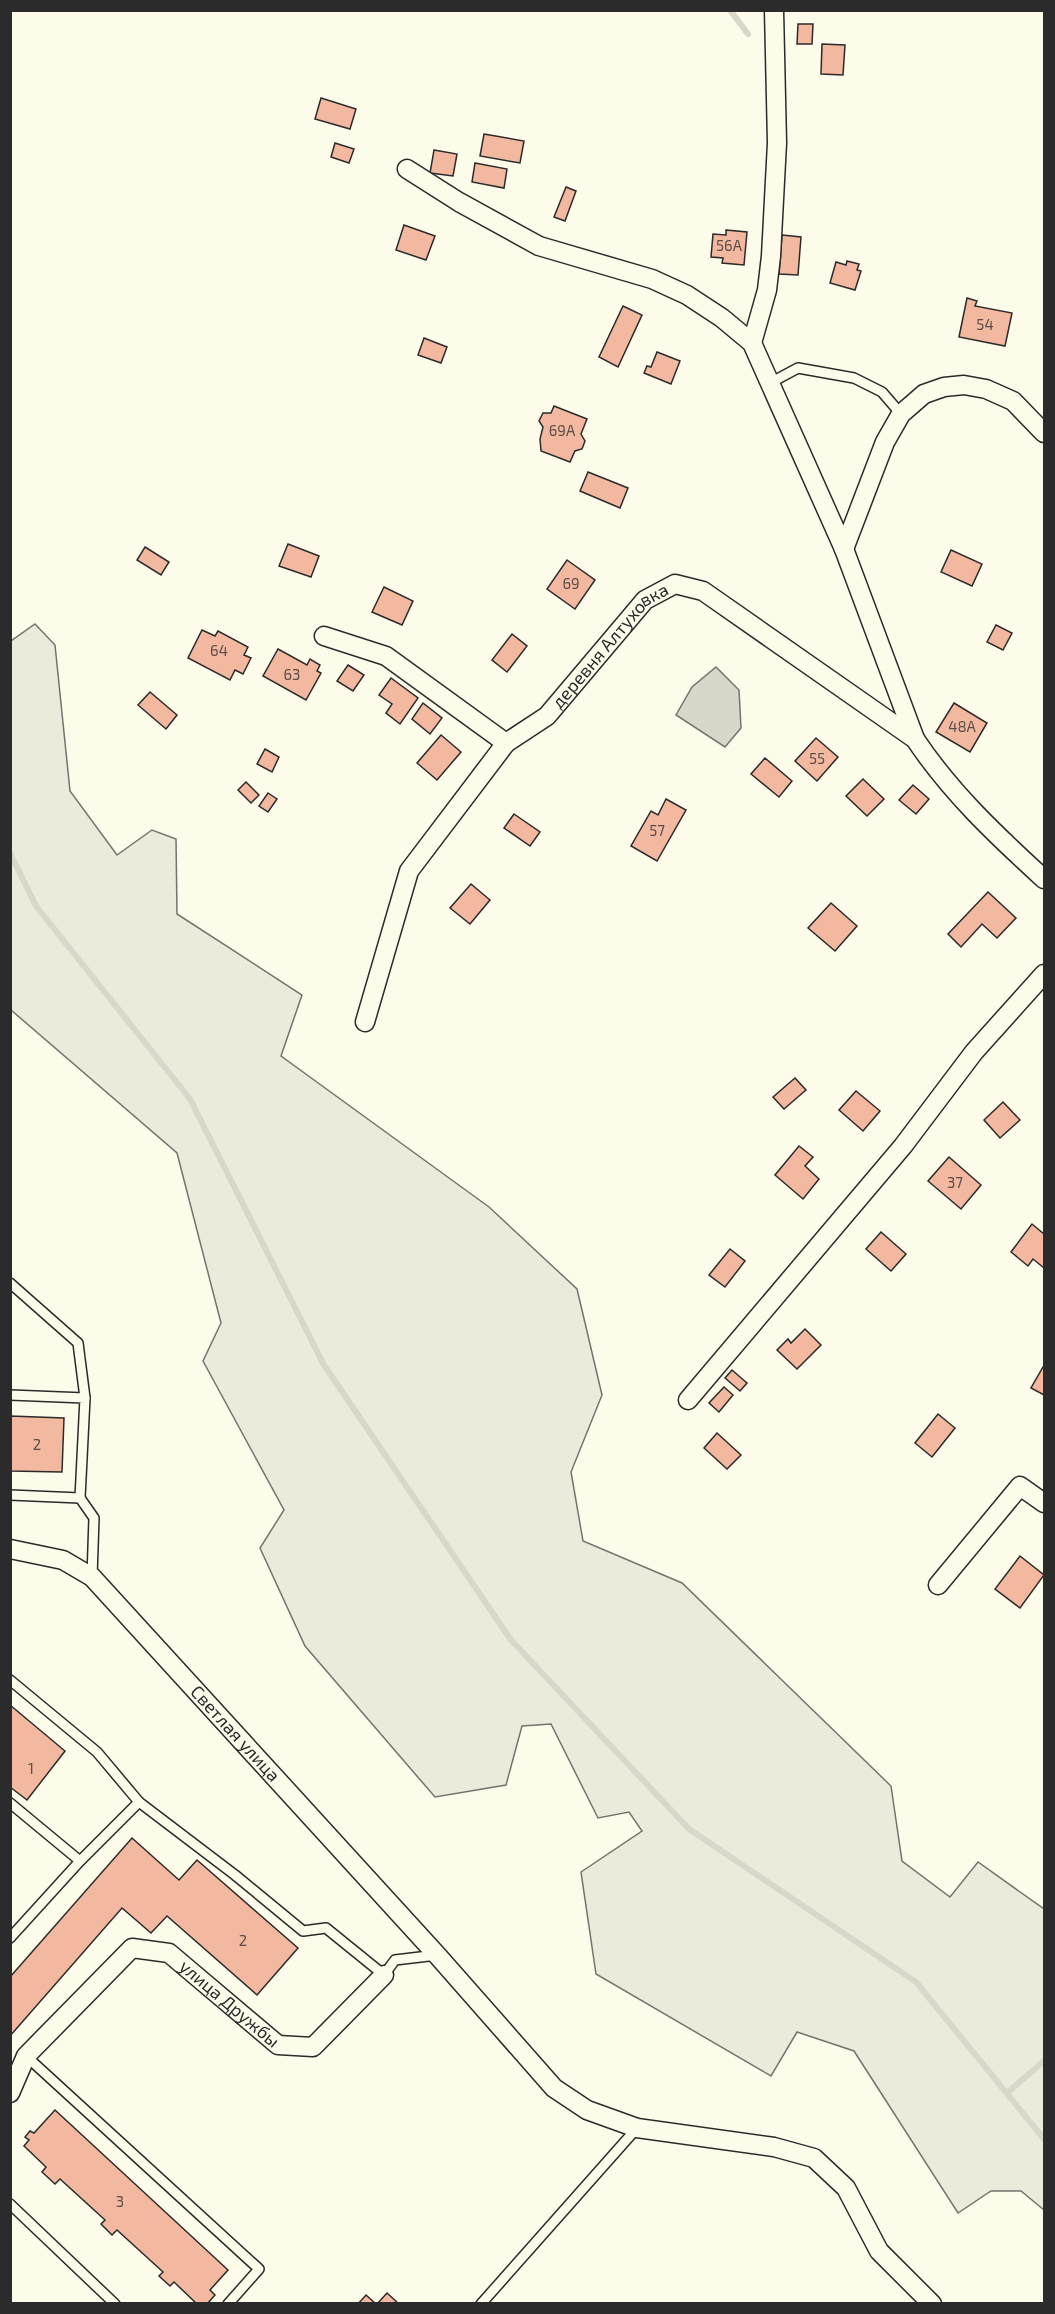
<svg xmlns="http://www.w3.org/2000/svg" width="1055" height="2314" font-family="'Exo 2',sans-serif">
<rect width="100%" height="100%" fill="#fdfbea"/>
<path fill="#ecebdb" stroke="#74746e" stroke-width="1.5" d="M35 624 55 645 70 791 117 855 152 830 176 839 177 914 302 995 281 1056 489 1207 577 1289 602 1395 571 1472 583 1541 682 1583 891 1786 902 1861 950 1897 978 1862 1044 1909V2210L1021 2191H991L958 2213 854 2051 797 2032 771 2076 596 1974 581 1872 642 1831 629 1812 598 1818 551 1724 522 1726 506 1785 435 1797 305 1646 260 1548 284 1510 203 1361 221 1323 177 1153 11 1010V641Z"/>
<path fill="#d8d7c9" stroke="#74746e" stroke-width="1.5" d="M716 667 739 690 741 728 725 747 676 715 692 687Z"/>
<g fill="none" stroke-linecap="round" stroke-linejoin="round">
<g stroke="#d8d7c9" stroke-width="6">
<path d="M730 10 748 34"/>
<path d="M10 853 36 906 190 1099 324 1365 511 1640 689 1829 916 1982 1044 2139"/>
<path d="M1007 2093 1044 2061"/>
</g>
</g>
<g fill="#f2b8a0" stroke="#2b2b2b" stroke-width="1.5">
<path d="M798 24H813L812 44H797Z"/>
<path d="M822 44 845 45 843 75 821 74Z"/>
<path d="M321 98 356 109 350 129 315 119Z"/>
<path d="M484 134 524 141 520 163 480 156Z"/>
<path d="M335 143 354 149 349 163 331 157Z"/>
<path d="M434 150 457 154 453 176 430 173Z"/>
<path d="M475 163 507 169 504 188 472 182Z"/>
<path d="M566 187 576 191 565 221 554 217Z"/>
<path d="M404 225 435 236 426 260 396 250Z"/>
<path d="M726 230 747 232 744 265 722 263 723 258 711 257 713 234 726 235Z"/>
<path d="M782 235 801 237 798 275 779 274Z"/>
<path d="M847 261 859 264 857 270 861 271 855 290 830 283 836 262 846 265Z"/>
<path d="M967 298 977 301 975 306 1012 313 1005 346 959 337Z"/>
<path d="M623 306 642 315 618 367 599 357Z"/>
<path d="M424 338 447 347 441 363 418 355Z"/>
<path d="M657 352 680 361 671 384 644 373 647 366 651 367Z"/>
<path d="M554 406 587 419 581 434 585 441 582 449 575 451 570 462 541 451 540 439 543 427 539 421 543 413H551Z"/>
<path d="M588 472 628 488 620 508 580 491Z"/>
<path d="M288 544 319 556 311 577 279 566Z"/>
<path d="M145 547 169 562 161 575 137 560Z"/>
<path d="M951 550 982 564 972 586 941 572Z"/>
<path d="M567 560 595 580 575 609 547 589Z"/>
<path d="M384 587 413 601 402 625 372 612Z"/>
<path d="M996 625 1012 633 1003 650 987 642Z"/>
<path d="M202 630 215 636 218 631 248 647 244 655 251 658 243 674 235 670 230 680 188 658Z"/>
<path d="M512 634 527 646 507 672 492 660Z"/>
<path d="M278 649 307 665 310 659 320 665 317 671 321 673 306 700 263 676Z"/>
<path d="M348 665 364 675 353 691 337 681Z"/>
<path d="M391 678 418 698 400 724 386 713 392 704 379 695Z"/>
<path d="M150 692 177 715 166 729 138 705Z"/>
<path d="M423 703 442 718 430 734 412 719Z"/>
<path d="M954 703 987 723 970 752 936 732Z"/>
<path d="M441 735 461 752 437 780 417 763Z"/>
<path d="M816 738 838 757 817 781 795 761Z"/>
<path d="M265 749 279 757 272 772 257 764Z"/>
<path d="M765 758 792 781 779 797 751 774Z"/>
<path d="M863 779 884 799 867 816 846 796Z"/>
<path d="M246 782 259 795 251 803 238 790Z"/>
<path d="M913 785 929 799 916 814 899 800Z"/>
<path d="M268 793 277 799 268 812 259 806Z"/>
<path d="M666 799 686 810 657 861 631 846 651 811 658 815Z"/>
<path d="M514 814 540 832 530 846 504 828Z"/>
<path d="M471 884 490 900 470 924 450 908Z"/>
<path d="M988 892 1016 918 997 938 982 924 961 947 948 934Z"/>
<path d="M831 903 857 926 835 951 808 928Z"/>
<path d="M795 1078 806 1090 784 1109 773 1097Z"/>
<path d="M856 1091 880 1111 863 1131 839 1110Z"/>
<path d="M1003 1102 1020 1120 1000 1138 984 1120Z"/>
<path d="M799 1146 813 1157 805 1166 819 1179 803 1199 775 1175Z"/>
<path d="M949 1157 981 1185 961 1209 928 1181Z"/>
<path d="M1032 1224 1044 1234V1268L1033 1259 1028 1266 1011 1252Z"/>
<path d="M881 1232 906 1254 891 1271 866 1249Z"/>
<path d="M730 1249 745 1261 725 1287 709 1275Z"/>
<path d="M805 1329 821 1345 797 1369 777 1350 788 1339 791 1343Z"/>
<path d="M1043 1367H1044V1395L1031 1388Z"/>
<path d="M732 1370 747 1383 740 1391 725 1378Z"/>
<path d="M724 1387 733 1395 719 1412 709 1403Z"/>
<path d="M938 1414 955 1428 932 1457 915 1443Z"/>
<path d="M10 1416 64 1418 62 1472 10 1471Z"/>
<path d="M717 1433 741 1455 727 1469 704 1448Z"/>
<path d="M1020 1556 1044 1575 1020 1608 995 1589Z"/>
<path d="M10 1705 65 1751 27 1800 10 1787Z"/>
<path d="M132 1838 179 1880 197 1860 298 1948 257 1995 167 1916 151 1933 122 1908 10 2036V1977Z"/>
<path d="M55 2110 228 2270 210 2290 215 2295 207 2304H197L174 2282 170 2286 159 2276 163 2272 117 2230 112 2235 101 2224 105 2220 60 2179 55 2184 42 2172 46 2167 24 2146 29 2140 25 2137 30 2131 34 2133Z"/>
<path d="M387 2293 399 2304H377Z"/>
<path d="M366 2295 376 2304H358Z"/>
</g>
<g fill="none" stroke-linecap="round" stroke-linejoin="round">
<g stroke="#2b2b2b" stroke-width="12">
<g id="service">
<path d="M770 383 798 368 854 378 882 392 901 414"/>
<path d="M10 1283 78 1343 85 1398"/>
<path d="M10 1395 85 1398 80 1498 10 1495"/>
<path d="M80 1498 94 1518 92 1577"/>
<path d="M10 1680 97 1752 139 1802"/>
<path d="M10 1803 80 1861"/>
<path d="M10 1938 80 1861 139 1802 235 1875 303 1931 326 1928 384 1975 395 1960 437 1955"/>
<path d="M26 2056 259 2269 228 2304"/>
<path d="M10 2204 115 2304"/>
<path d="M481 2304 637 2128"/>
</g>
</g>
<g stroke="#2b2b2b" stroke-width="21">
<g id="minor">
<path d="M407 169 459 202 539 246 652 279 687 295 722 318 752 343 844 549 915 739"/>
<path d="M752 343 767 290 771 256 777 143 774 10"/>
<path d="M844 549 885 442 901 414 924 394 944 387 964 385 986 389 1013 401 1044 433"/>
<path d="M324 636 386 656 506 743"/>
<path id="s1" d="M365 1022 409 871 506 743 547 716 645 600 675 584 703 591 915 739C951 793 997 836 1044 879"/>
<path d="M688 1400 903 1146 974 1052 1044 974"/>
<path id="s2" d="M10 1549 63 1560 92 1577 437 1955 554 2088 587 2110 637 2128 774 2147 814 2158 846 2188 879 2251 932 2304"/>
<path d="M938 1585 1020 1486 1044 1503"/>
<path id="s3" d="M10 2093 26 2056 132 1948 169 1953 278 2045 313 2047 384 1975"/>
</g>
</g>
<use href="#service" stroke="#fdfbea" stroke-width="9"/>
<use href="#minor" stroke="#fdfbea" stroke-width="18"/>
</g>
<g text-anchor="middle" stroke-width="4.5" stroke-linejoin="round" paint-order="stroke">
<g font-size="15" fill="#5d4e48">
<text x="729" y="251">56А</text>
<text x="985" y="330">54</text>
<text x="562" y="436">69А</text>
<text x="571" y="589">69</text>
<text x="219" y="656">64</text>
<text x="292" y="680">63</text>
<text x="962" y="732">48А</text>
<text x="817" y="764">55</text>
<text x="657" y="836">57</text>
<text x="955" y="1188">37</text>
<text x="37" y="1450">2</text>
<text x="31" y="1774">1</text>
<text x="243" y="1946">2</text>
<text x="120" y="2207">3</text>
</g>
<g font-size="18" fill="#2b2b2b" stroke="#fdfbea">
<text dy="6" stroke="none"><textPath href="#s1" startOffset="462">деревня Алтуховка</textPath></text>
<text dy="6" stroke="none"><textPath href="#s2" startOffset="300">Светлая улица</textPath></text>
<text dy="6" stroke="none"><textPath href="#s3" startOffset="308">улица Дружбы</textPath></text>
</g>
</g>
<rect width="1055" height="2314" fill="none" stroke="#2b2b2b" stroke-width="24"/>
</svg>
